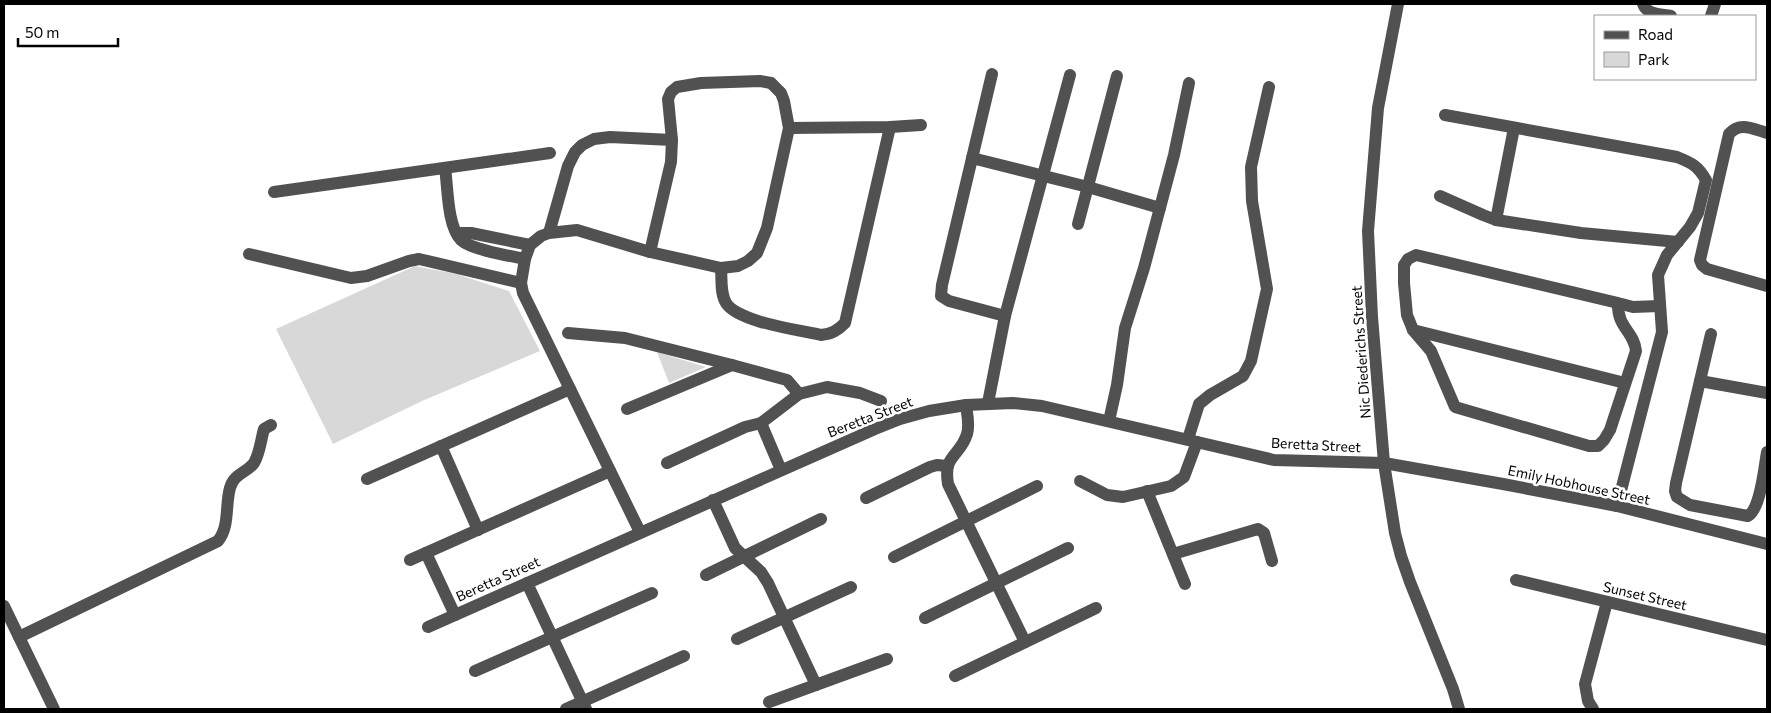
<svg xmlns="http://www.w3.org/2000/svg" width="1771" height="713" font-family="Commissioner,sans-serif">
<rect width="100%" height="100%" fill="#fff"/>
<g fill="#d8d8d8">
<path d="M415 266 456 274 509 291 540 351 422 401 333 444 276 329Z"/>
<path d="M657 352 706 367 669 383Z"/>
</g>
<g fill="none" stroke-linecap="round" stroke-linejoin="round">
<g stroke="#515151" stroke-width="12">
<path d="M1398 4 1378 108 1368 231 1372 317 1384 463 1395 533 1401 556 1410 582 1453 689 1459 709"/>
<path d="M1643 4C1647 15 1661 14 1671 16"/>
<path d="M1711 16 1715 4"/>
<path d="M992 74 942 285 941 296 949 301 1005 316"/>
<path d="M1445 115 1677 157C1692 163 1698 166 1706 180L1698 213 1690 227 1667 255 1658 275 1662 332 1617 506"/>
<path d="M789 128 890 127 921 125"/>
<path d="M1767 133C1753 129 1740 121 1729 134L1700 260 1702 265 1707 269 1767 286"/>
<path d="M972 158 1088 187 1160 208"/>
<path d="M445 168C448 187 447 226 461 240 472 250 510 256 525 259"/>
<path d="M274 192 550 153"/>
<path d="M1440 196 1483 215 1496 220 1581 233 1678 242"/>
<path d="M1496 220 1514 128"/>
<path d="M1078 224 1117 76"/>
<path d="M457 233H471L530 245"/>
<path d="M549 233 568 166 575 152 582 145 594 139 610 137 672 140 668 99 671 92 677 87 701 83 760 81 771 83 781 93 784 101 789 128 767 228 757 253 748 261 738 266 721 268 650 252 577 230 549 233 541 236 530 245 525 259 521 283 523 293 640 532"/>
<path d="M650 252 671 162 672 140"/>
<path d="M249 254 351 278 367 276 409 261 419 259 521 283"/>
<path d="M721 268C722 279 720 293 726 303 738 322 799 330 821 335 832 334 838 330 845 323L890 127"/>
<path d="M1618 303C1617 328 1634 331 1636 351L1610 430 1604 440 1598 446H1589L1455 407 1431 351 1413 330 1407 315 1404 283V265L1408 259 1416 255 1618 303 1633 307 1659 306"/>
<path d="M1413 330 1625 383"/>
<path d="M568 333 625 338 732 365 787 380 799 394"/>
<path d="M1711 334 1676 483 1675 491 1677 497 1690 505 1748 516C1761 508 1764 468 1767 452"/>
<path d="M1700 381 1767 393"/>
<path d="M988 403 1005 316 1070 75"/>
<path d="M966 405C967 414 970 425 967 434 960 457 943 454 948 484L1025 642"/>
<path d="M627 409 732 365"/>
<path d="M1109 421 1117 385 1125 328 1144 268 1174 155 1189 83"/>
<path d="M761 423 781 470"/>
<path d="M1188 439 1199 404 1210 395 1243 376 1251 361 1267 289 1252 201 1251 167 1269 87"/>
<path d="M441 446 478 530"/>
<path d="M667 463 745 427 761 423 799 394 827 387 860 393 881 401"/>
<path d="M367 479 570 389"/>
<path d="M1080 481 1107 495 1123 497 1171 486 1184 477 1197 442"/>
<path d="M1147 491 1185 584"/>
<path d="M866 498 930 467 937 465 947 466"/>
<path d="M713 500 735 548 761 572 768 583 816 685"/>
<path d="M426 553 455 615"/>
<path d="M1173 554 1258 529 1264 533 1272 561"/>
<path d="M894 557 1037 486"/>
<path d="M410 560 610 471"/>
<path d="M706 575 821 519"/>
<path d="M1516 580 1767 640"/>
<path d="M527 583 586 709"/>
<path d="M4 606 54 709"/>
<path d="M925 618 1068 548"/>
<path d="M428 627 875 429 900 419 929 411 966 405 1013 403 1042 406 1274 460 1384 463 1503 484 1617 506 1767 544"/>
<path d="M19 637 218 541C230 526 225 505 230 488 234 473 247 473 254 463 260 453 261 439 264 429L271 425"/>
<path d="M737 639 851 587"/>
<path d="M475 671 652 593"/>
<path d="M955 676 1096 608"/>
<path d="M769 702 887 659"/>
<path d="M566 709 684 656"/>
<path d="M1593 709 1588 701 1585 684 1607 602"/>
</g>
</g>
<g text-anchor="middle" stroke-width="5" stroke-linejoin="round" paint-order="stroke">
<g font-size="14" fill="#000" stroke="#fff">
<text transform="translate(1361 352) rotate(-94)" y="5">Nic Diederichs Street</text>
<text transform="translate(870 417) rotate(-21)" y="5">Beretta Street</text>
<text transform="translate(1316 445) rotate(3)" y="5">Beretta Street</text>
<text transform="translate(1579 485) rotate(12)" y="5">Emily Hobhouse Street</text>
<text transform="translate(498 579) rotate(-24)" y="5">Beretta Street</text>
<text transform="translate(1645 596) rotate(13)" y="5">Sunset Street</text>
</g>
</g>
<rect width="1771" height="713" fill="none" stroke="#000000" stroke-width="10"/>
<rect x="1594" y="15" width="162" height="65" fill="#ffffff" stroke="#999999"/>
<rect x="1604" y="31" width="25" height="8" fill="#515151" stroke="#999999"/>
<text x="1638" y="40" font-size="15" fill="#000000">Road</text>
<rect x="1604" y="52" width="25" height="15" fill="#d8d8d8" stroke="#999999"/>
<text x="1638" y="65" font-size="15" fill="#000000">Park</text>
<path d="M18 38v8h100v-8" fill="none" stroke="#000000" stroke-width="2.5"/>
<text x="25" y="38" font-size="15" fill="#000000" stroke="#ffffff" stroke-width="4" paint-order="stroke">50 m</text>
</svg>
